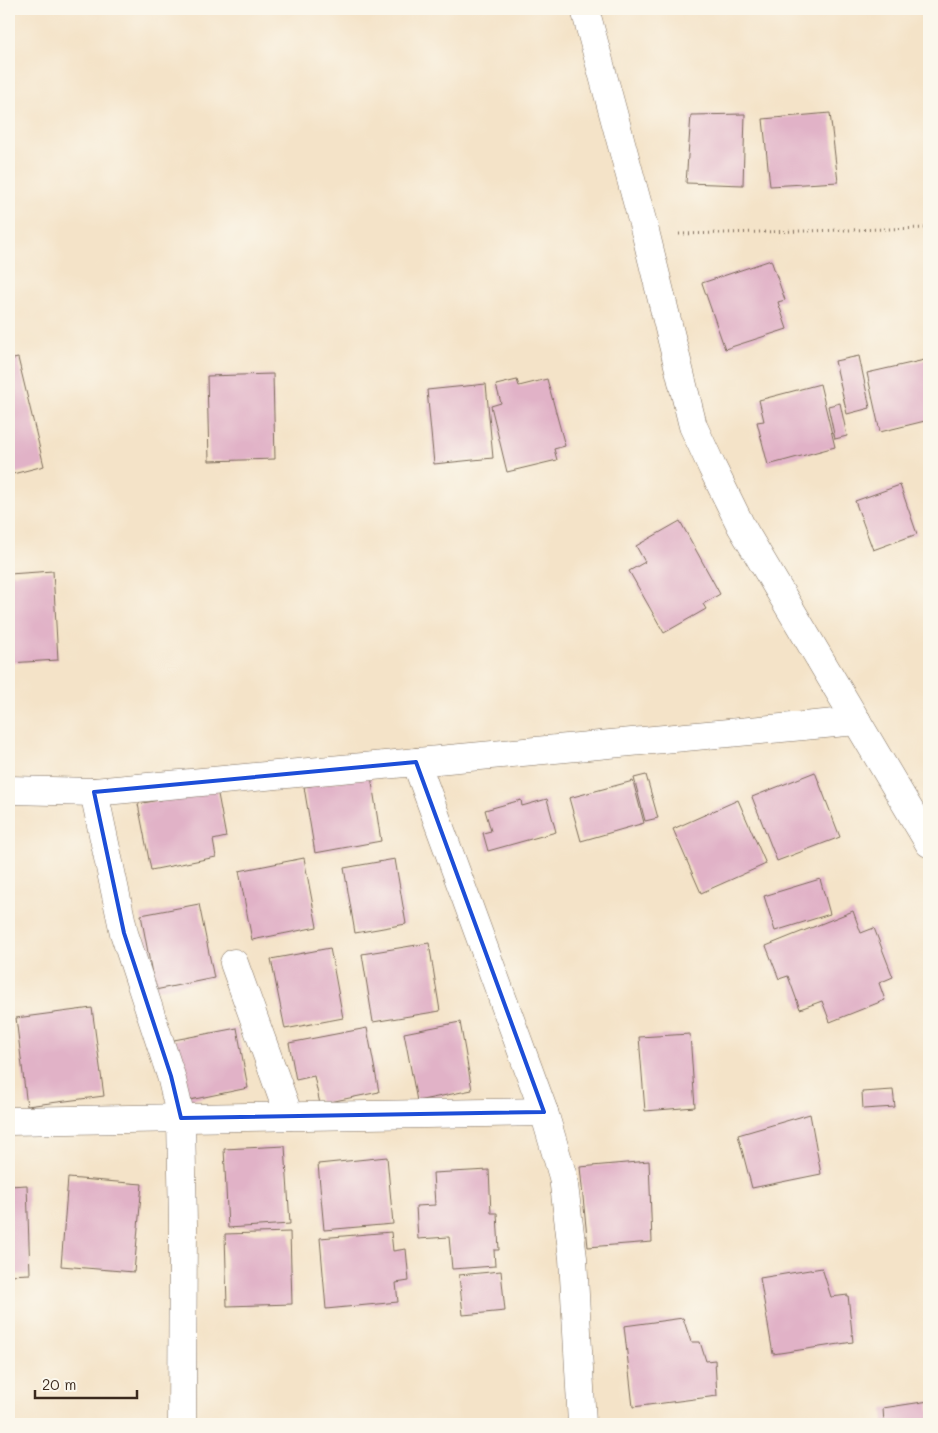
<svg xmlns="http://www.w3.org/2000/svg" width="938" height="1433" font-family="Mali,sans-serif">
<rect width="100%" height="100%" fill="#fbf7ec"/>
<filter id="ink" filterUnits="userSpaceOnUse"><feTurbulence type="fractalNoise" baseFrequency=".02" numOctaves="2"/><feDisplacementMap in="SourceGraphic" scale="10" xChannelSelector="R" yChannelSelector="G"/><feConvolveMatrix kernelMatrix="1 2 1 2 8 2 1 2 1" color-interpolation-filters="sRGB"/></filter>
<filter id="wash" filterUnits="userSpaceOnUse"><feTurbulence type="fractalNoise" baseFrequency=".0096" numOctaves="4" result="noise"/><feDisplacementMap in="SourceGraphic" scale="20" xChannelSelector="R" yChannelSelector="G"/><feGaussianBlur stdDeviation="1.12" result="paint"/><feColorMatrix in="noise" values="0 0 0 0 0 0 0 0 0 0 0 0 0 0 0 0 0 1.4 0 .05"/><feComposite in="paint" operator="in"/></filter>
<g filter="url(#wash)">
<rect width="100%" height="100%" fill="#f4e3c8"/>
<g id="blocks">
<g fill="#e1b2c7">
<path d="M830 113 838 182 770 186 763 119Z"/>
<path d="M745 114 743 185 686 183 691 115Z"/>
<path d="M771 260 785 300 778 302 787 329 725 349 702 283Z"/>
<path d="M859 356 870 408 847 414 835 361Z"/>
<path d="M18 358 44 466 9 475V360Z"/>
<path d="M929 359V420L880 432 867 373Z"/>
<path d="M273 374 275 459 209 461 207 376Z"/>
<path d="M547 379 565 446 554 449 557 460 507 472 491 406 501 403 496 385 517 380 519 386Z"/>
<path d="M486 384 493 458 434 464 427 390Z"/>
<path d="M820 384 835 447 768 465 757 422 764 421 759 400Z"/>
<path d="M840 403 847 436 835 439 828 406Z"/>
<path d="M900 485 917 534 873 550 855 501Z"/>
<path d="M680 521 720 594 703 604 706 609 664 633 629 571 645 562 636 546Z"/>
<path d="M53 571 58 660 9 663V574Z"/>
<path d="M815 772 840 837 777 861 752 797Z"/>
<path d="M646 775 658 818 645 821 634 778Z"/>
<path d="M371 776 381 841 315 853 304 787Z"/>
<path d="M633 781 644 823 581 841 569 798Z"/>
<path d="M217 789 226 837 213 840 216 857 151 870 138 804Z"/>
<path d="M547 799 556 832 488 851 483 833 491 831 485 810 521 800 522 806Z"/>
<path d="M738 800 766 864 701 893 673 829Z"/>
<path d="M304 858 317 927 252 940 239 871Z"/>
<path d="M395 859 406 924 355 933 344 868Z"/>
<path d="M820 879 830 914 775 931 764 896Z"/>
<path d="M199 904 214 978 155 990 141 915Z"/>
<path d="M853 911 861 933 874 928 893 977 879 983 885 1000 830 1022 822 1001 800 1009 788 976 779 979 766 946Z"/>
<path d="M429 943 440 1011 373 1022 362 954Z"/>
<path d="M330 948 343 1018 285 1029 271 959Z"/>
<path d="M92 1008 104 1096 27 1106 16 1018Z"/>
<path d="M460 1022 472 1090 417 1101 404 1033Z"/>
<path d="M237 1028 248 1088 185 1101 174 1040Z"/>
<path d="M367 1028 379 1092 320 1104 314 1076 296 1080 289 1043Z"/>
<path d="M690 1034 695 1107 645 1111 639 1037Z"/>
<path d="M893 1090 895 1107 863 1109 862 1092Z"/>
<path d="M810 1114 821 1174 752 1188 738 1135Z"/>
<path d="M285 1146 290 1224 228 1228 224 1149Z"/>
<path d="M387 1157 393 1224 324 1230 318 1164Z"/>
<path d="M649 1161 652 1242 588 1247 580 1167Z"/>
<path d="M489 1170 491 1213H497L499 1250H494L495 1266 452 1269 449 1237 418 1239 416 1206 435 1205 433 1173Z"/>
<path d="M68 1178 142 1184 134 1272 61 1266Z"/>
<path d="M27 1185 30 1274 9 1275V1186Z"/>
<path d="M290 1232 292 1304 227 1306 225 1234Z"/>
<path d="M391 1232 393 1251 406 1249 409 1281 396 1283 398 1302 326 1309 320 1238Z"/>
<path d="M822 1268 831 1297 848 1295 853 1342 773 1354 760 1278Z"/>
<path d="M501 1271 505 1311 463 1315 459 1275Z"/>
<path d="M683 1318 691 1342H700L706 1361 715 1360 717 1396 633 1407 624 1326Z"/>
<path d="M929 1401V1424H884L883 1408Z"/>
</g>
</g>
</g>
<g filter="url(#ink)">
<use href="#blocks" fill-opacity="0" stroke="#7c6b5a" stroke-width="1"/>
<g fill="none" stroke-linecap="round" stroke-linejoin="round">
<g stroke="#7c6b5a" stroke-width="29">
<g id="street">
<path d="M585 9 646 235 693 426 712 467 741 526 929 843"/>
<path d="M416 762 544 1112 563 1177 573 1258 582 1424"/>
<path d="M9 790 94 792 857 721"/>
<path d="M94 792 124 933 171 1076 181 1118 183 1225 182 1424"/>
<path d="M234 963 289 1116"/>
<path d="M9 1121 544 1112"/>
</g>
</g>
<path stroke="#7c6b5a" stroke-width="3" stroke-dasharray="1 4" stroke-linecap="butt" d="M679 234 929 228"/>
<use href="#street" stroke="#fff" stroke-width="28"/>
</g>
</g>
<path fill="none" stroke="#1d4ed8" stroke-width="4" stroke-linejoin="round" d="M416 762 544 1112 181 1118 171 1076 124 933 94 792Z"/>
<rect width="938" height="1433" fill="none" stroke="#fbf7ec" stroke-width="30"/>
<path d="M35 1390v8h102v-8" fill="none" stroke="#3b2a1e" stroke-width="2.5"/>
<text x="42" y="1390" font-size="15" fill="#3b2a1e" stroke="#fbf7ec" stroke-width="4" paint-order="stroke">20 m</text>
</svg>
